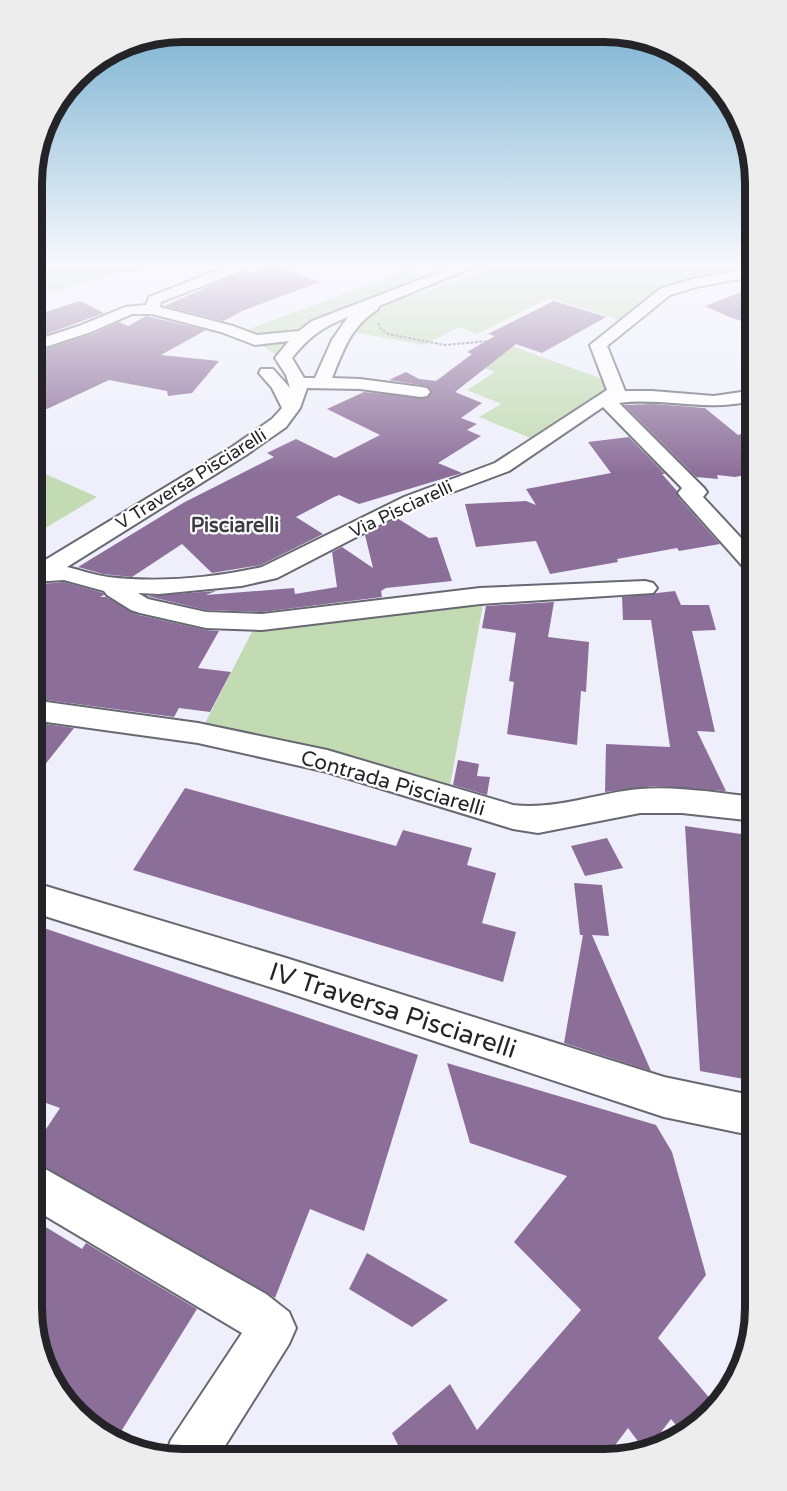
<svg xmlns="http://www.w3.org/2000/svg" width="787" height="1491" font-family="'Varela Round',sans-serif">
<rect width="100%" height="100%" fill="#efeffb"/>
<g fill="#c2dbb2">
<path d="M33 265H119L126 271 50 292 33 286Z"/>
<path d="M504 265H727L749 271 683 283 623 321 549 298 477 334 459 327 424 345 348 331 376 307Z"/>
<path d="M408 270 429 278 326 317 276 355 241 332Z"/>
<path d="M509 345 605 380 606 389 533 439 479 417 501 404 467 390 495 372 473 364Z"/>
<path d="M32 468 97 497 32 536Z"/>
<path d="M484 599 449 791 202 729 255 626Z"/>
</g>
<g fill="#8c6f99">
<path d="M273 265 320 282 242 311 223 321 165 306 245 270 252 273Z"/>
<path d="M744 291 755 296V325L732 318 705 306Z"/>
<path d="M80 301 104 313 33 339V316Z"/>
<path d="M554 301 606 317 542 353 516 344 455 392 482 403 461 418 477 424 467 430 481 436 438 463 462 473 359 504 339 495 334 497 296 517 323 534 261 565 212 573 182 544 132 577 103 574 78 567 183 503 274 457 267 453 296 439 335 458 380 435 327 409 364 392 427 398 432 392 427 386 389 380 406 372 419 379 436 381 472 354 467 352 495 336 488 334Z"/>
<path d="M146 316 206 330 161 355 219 361 192 393 168 396 167 391 109 380 47 409 32 404 33 353 92 334 119 322 128 326Z"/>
<path d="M653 404 705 408 738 435 741 434 755 445V473L735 477 717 475 718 479 696 477 624 405Z"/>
<path d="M629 437 665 474H662L677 491 679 498 720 544 679 551 677 548 617 559 618 562 550 574 536 541 476 547 465 504 526 501 536 505 526 489 611 473 588 442Z"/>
<path d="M397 518 429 538 437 537 452 581 386 588 381 591 382 597 262 612 206 610 147 596 216 591 206 595 294 588 295 594 337 587 332 552 342 547 373 568 365 535Z"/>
<path d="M64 582 103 593 104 595 100 597H106L139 615 206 630 219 631 198 668 231 672 210 712 179 708 174 717 32 698V587L39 588 41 584Z"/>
<path d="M675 591 681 605H709L716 630 692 631 715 732 697 731 726 791 654 786 605 792 606 744 670 747 651 620H623L622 597Z"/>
<path d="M554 602 548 637 589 642 586 692 581 691 577 745 507 734 514 682 509 681 516 633 482 628 486 606Z"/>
<path d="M32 722 74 728 32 781Z"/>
<path d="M458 760 479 764 477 776 490 777 487 795 453 785Z"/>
<path d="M185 788 396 846 403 830 472 848 467 865 496 873 482 923 516 932 503 982 133 870Z"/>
<path d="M685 826 755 836V1081L700 1071Z"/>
<path d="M607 838 623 868 585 876 571 846Z"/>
<path d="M574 883 602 885 609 936 592 935 651 1071 564 1043 583 935H580Z"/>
<path d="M32 924 418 1055 364 1231 310 1209 275 1298 32 1160V1150L60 1108 32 1098Z"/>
<path d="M447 1063 656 1125 672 1152 706 1275 658 1338 713 1402 702 1416 681 1431 671 1419 646 1452 628 1428 610 1452 403 1455 392 1433 450 1384 477 1430 581 1310 514 1242 567 1176 470 1143Z"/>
<path d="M39 1223 82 1249 86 1243 197 1309 117 1438 83 1422 39 1357 32 1308V1233Z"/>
<path d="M367 1253 448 1300 412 1327 349 1289Z"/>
</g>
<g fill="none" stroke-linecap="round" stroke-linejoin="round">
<g stroke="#686872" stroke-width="4">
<g id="minor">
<path d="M104 265H146C137 272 113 272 104 265Z"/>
<path d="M231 265H242L244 268 242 271 161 302 160 307 233 326 257 335 299 331 312 321 458 265H479L379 306 377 310C351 326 343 351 332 378L360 379 421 387 427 388 430 392 427 396 421 397 360 389 307 388 300 408 286 427 246 455 67 567C80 570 94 575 108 577 158 583 213 578 262 567L404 497 495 463 607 390 590 345 660 289 693 279 755 268V276L696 287 670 295 607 346 625 391H652L714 396 755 390V400C707 413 666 397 619 403L704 488 707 492 703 497 755 553V572L746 570 681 497 678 493 682 488 603 407 509 471 418 505 277 578 241 586 159 594 138 593 148 599 206 612 262 614 480 588 645 581 653 583 657 588 653 593 480 604 262 630 206 628 140 613 131 610 107 595 104 591 64 580 32 582V568L232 447 272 419 282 408 272 388 259 373 261 369H273L290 388 286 375 275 358 289 341 255 345 221 332 152 314H132L91 332 33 351V341L79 326 125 307 146 305 149 297ZM348 317 332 340 315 378H304L292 358C310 336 321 328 348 317Z"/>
<path d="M32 700 198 723 327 750 513 805C558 810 596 793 640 789 678 786 717 793 755 797V821L682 813H640L538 833 513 829 327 772 198 743 32 720Z"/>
<path d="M32 882 286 958 664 1077 755 1096V1136L664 1117 286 992 32 912Z"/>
<path d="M32 1164 47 1170 266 1294 289 1312 296 1328 289 1344 218 1457 164 1458 171 1440 242 1333 32 1208Z"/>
</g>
</g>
<path stroke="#84848c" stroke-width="2" stroke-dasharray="3 1.5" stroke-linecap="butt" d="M378 323 380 328 388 334 445 345 499 340"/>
<use href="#minor" fill="#fff" fill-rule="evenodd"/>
</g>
<linearGradient id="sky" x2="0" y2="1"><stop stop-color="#71adce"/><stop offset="0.56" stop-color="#f8f8fd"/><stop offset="1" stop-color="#f8f8fd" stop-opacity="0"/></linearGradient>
<rect width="787" height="474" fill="url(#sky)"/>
<g text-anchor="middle" stroke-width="4.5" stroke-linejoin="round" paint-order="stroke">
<g font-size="18" fill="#242428" stroke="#fefefe">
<text transform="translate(191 479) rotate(-32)" y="6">V Traversa Pisciarelli</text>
<text transform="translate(401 509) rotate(-25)" y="6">Via Pisciarelli</text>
</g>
<g font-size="20" font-weight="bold" fill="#3c3c45" stroke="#fefefe">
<text x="235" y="532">Pisciarelli</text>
</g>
<g font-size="21" fill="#242428" stroke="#fefefe">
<text transform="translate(393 783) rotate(16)" y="7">Contrada Pisciarelli</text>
</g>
<g font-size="26" fill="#242428" stroke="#fefefe">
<text transform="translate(393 1010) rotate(18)" y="9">IV Traversa Pisciarelli</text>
</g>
</g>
<path d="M0 0H787V1491H0ZM183 42H604A141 141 0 0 1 745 183V1308A141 141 0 0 1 604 1449H183A141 141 0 0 1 42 1308V183A141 141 0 0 1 183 42Z" fill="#ededed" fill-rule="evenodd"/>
<path fill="none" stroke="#242428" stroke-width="8" d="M183 42H604A141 141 0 0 1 745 183V1308A141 141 0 0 1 604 1449H183A141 141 0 0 1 42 1308V183A141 141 0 0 1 183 42Z"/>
</svg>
